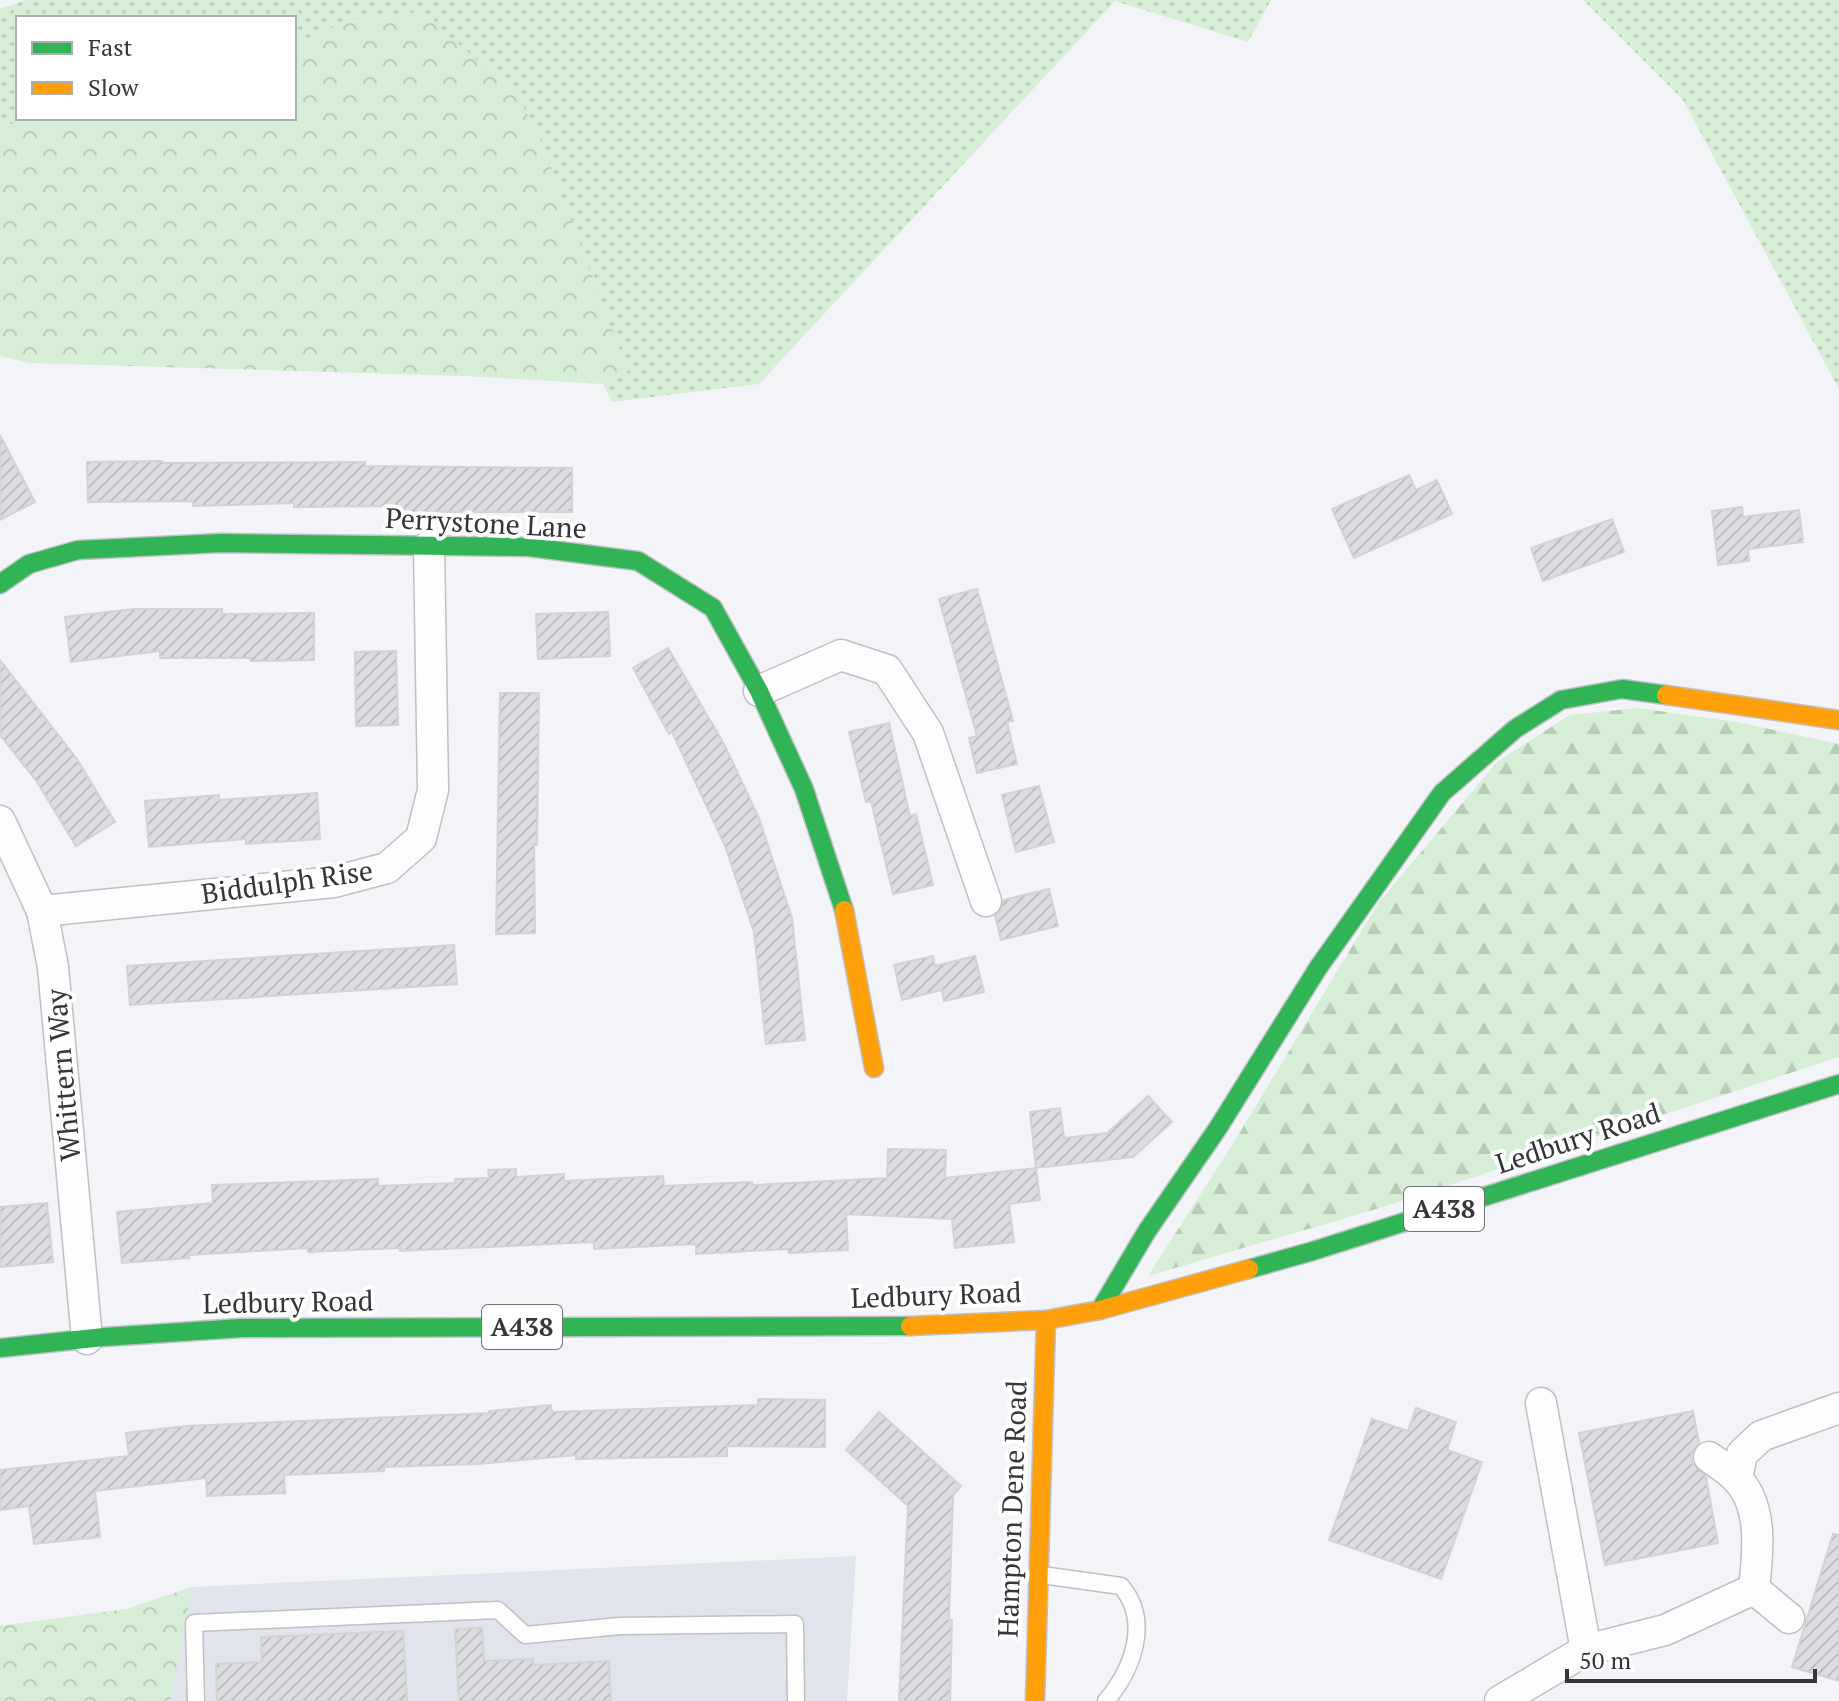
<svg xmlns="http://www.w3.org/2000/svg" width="1839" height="1701" font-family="'PT Serif',serif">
<defs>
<pattern id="grass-dots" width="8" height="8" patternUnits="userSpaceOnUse" patternTransform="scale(2)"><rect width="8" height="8" fill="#d5eed5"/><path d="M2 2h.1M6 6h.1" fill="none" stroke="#b7cdb8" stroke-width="1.8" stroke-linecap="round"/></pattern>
<pattern id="forest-firs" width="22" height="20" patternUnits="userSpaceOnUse" patternTransform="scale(2)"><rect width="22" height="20" fill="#d5eed5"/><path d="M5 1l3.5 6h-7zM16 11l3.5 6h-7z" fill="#b7cdb8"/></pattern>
<pattern id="park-crowns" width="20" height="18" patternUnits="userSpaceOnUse" patternTransform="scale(2)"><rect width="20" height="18" fill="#d5eed5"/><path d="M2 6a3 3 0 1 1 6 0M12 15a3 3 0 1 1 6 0" fill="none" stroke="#b7cdb8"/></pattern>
<pattern id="building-hatch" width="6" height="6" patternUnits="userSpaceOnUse" patternTransform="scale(2)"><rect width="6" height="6" fill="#dcdde0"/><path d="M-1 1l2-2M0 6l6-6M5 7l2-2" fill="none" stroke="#bdbec1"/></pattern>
</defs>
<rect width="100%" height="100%" fill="#f3f4f8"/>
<path fill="#e2e4ed" d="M856 1556 847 1701H0V1626L127 1609 192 1587Z"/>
<g fill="url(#grass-dots)">
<path d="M26 0H1271L1248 42 1115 1 759 384 612 402 603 384 628 371 352 19 294 44V18H18V118H46L0 126V9Z"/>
<path d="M1583 0H1839V389L1683 100Z"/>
</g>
<path fill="url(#forest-firs)" d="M1638 708 1737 722 1839 744V1057L1383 1207 1148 1276 1234 1142 1379 902 1497 762 1570 715Z"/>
<g fill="url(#park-crowns)">
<path d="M422 12 518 96 541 141 628 371 603 384 465 376 29 363 0 356V126L46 118H294V44L352 19Z"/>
<path d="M192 1587 170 1701H0V1626L127 1609Z"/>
</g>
<g fill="url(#building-hatch)" stroke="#d3d3d6" stroke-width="2">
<path d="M0 435 35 502 0 520Z"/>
<path d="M162 461V463L365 462V466L572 468V512H398L397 506 294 507V503L193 506V501L88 502 87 462Z"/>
<path d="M1409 475 1416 490 1437 480 1452 514 1354 558 1332 509Z"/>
<path d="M1742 507 1743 517 1799 510 1803 542 1748 549 1749 561 1718 565 1712 511Z"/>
<path d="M1612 519 1624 552 1543 581 1531 548Z"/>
<path d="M977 589 1013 721 1007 722 1017 764 977 773 969 738 977 736 939 599Z"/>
<path d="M134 609H222V614L314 613V660L251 661V658H160V651L71 662 65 617Z"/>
<path d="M608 612 610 656 538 659 536 614Z"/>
<path d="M668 648 724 744 759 818 792 918 805 1040 766 1044 754 932 725 846 672 732 669 734 633 668Z"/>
<path d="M396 651 398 725 356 726 355 652Z"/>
<path d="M0 660 77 759 115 822 76 846 37 782 0 735Z"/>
<path d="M500 693H539L537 845H534L535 933 496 934Z"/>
<path d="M889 723 910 816 916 814 933 885 893 894 871 801 866 802 849 732Z"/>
<path d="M1039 786 1054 842 1016 852 1002 795Z"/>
<path d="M317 793 320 839 246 844V839L149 847 145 801 219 795V800Z"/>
<path d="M1049 889 1058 926 1001 940 995 916 1000 912 1003 900Z"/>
<path d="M454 945 457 984 130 1005 127 966Z"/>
<path d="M933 956 935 966 975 956 984 992 944 1001 942 990 902 1000 894 965Z"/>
<path d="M1148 1096 1172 1122 1133 1157 1036 1168 1030 1112 1060 1108 1064 1138 1107 1133Z"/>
<path d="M888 1149 946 1150 945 1178 1036 1168 1040 1200 1009 1204 1014 1242 955 1248 952 1219 846 1214 848 1250 789 1253 788 1249 696 1254V1244L594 1249V1242L400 1251V1248L308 1252V1248L189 1255V1258L122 1263 117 1212 213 1203 212 1185 378 1179V1186L455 1183V1179L489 1178 488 1170 516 1169V1177L564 1174V1181L663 1176 664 1186 752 1182 753 1185 887 1178Z"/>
<path d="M47 1203 53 1262 0 1267V1207Z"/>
<path d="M758 1399 825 1400V1447L727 1446V1456L576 1459V1455L478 1464 384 1467V1471L284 1475 285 1493 207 1496 206 1478 95 1491 100 1537 34 1544 29 1506 0 1510V1470L129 1456 126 1433 187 1426 490 1413 489 1411 551 1405 552 1412 758 1405Z"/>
<path d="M1416 1408 1456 1422 1447 1450 1482 1462 1441 1579 1329 1540 1372 1419 1408 1431Z"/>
<path d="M1693 1411 1699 1443 1691 1454 1692 1463 1706 1477 1718 1543 1605 1565 1579 1433Z"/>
<path d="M879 1412 961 1486 953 1495 949 1619 952 1620 950 1701H899L908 1506 846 1450Z"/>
<path d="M1833 1534 1839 1535V1681L1792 1667Z"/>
<path d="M482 1628 484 1661 533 1659V1665L609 1661 611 1701H459L455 1629Z"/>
<path d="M403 1631 407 1701H217L216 1664 262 1662 261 1637Z"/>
</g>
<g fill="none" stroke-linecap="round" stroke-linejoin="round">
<g stroke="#bfc0c3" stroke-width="19">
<g id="lane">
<path d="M1042 1575 1121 1586C1151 1621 1133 1669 1106 1701"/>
<path d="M196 1701 194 1623 498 1610 525 1635 620 1626 795 1624 796 1701"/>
</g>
</g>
<g stroke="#bfc0c3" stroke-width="33">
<g id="street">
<path d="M759 691 841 655 887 670 928 733 986 901"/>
<path d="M0 821 42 911 53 967 87 1339"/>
<path d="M42 911 334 882 387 868 421 838 433 790 429 546"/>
<path d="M1737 1478 1742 1454 1761 1436 1839 1408"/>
<path d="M1754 1589 1789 1618"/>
<path d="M1586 1650 1665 1630 1754 1589C1758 1553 1764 1504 1735 1477 1728 1469 1718 1464 1709 1457"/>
<path d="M1500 1701 1586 1650 1541 1403"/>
</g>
</g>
<g stroke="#bfc0c3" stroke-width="21">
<g id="fast">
<path d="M0 584 29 564 78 550 221 543 529 547 638 561 713 608 759 691 804 789 844 910"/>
<path d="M1249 1269 1313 1251 1839 1084"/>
<path d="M1100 1310 1147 1231 1218 1128 1318 968 1442 793 1515 729 1561 700 1622 689 1666 695"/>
<path d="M0 1348 104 1337 242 1328 910 1326"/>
</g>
</g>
<g stroke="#bfc0c3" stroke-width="21">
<g id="slow">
<path d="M1666 695 1839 720"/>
<path d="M844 910 874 1068"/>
<path d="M910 1326 1046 1320 1100 1310 1249 1269"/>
<path d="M1035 1701 1046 1320"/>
</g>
</g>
<use href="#lane" stroke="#fdfdfe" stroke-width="16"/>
<use href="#street" stroke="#fdfdfe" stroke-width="30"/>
<use href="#fast" stroke="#30b455" stroke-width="18"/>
<use href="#slow" stroke="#ff9f0a" stroke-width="18"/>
</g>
<g text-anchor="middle" stroke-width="8" stroke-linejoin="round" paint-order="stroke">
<g fill="#fff" stroke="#727274" stroke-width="2">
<rect x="1404" y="1187" width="80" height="44" rx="6"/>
<rect x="482" y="1305" width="80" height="44" rx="6"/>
</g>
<g font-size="26" font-weight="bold" fill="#353639">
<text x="1444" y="1218">A438</text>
<text x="522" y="1336">A438</text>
</g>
<g font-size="28" fill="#353639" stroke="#fff">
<text transform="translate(486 523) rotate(3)" y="10">Perrystone Lane</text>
<text transform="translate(287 882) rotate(-8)" y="10">Biddulph Rise</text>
<text transform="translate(63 1075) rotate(-95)" y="10">Whittern Way</text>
<text transform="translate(1578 1138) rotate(-18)" y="10">Ledbury Road</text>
<text transform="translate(936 1295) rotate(-2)" y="10">Ledbury Road</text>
<text transform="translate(288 1302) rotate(-1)" y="10">Ledbury Road</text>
<text transform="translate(1012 1509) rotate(-88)" y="10">Hampton Dene Road</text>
</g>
</g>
<rect x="16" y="16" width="280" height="104" fill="#ffffff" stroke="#aeafb0" stroke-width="2"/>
<rect x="32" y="42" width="40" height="12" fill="#30b455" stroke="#aeafb0" stroke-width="2"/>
<text x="88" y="56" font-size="24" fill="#353639">Fast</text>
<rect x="32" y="82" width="40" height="12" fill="#ff9f0a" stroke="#aeafb0" stroke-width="2"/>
<text x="88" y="96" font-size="24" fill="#353639">Slow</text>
<path d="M1567 1669v12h248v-12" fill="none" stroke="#353639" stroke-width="4"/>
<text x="1579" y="1669" font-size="24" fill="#353639" stroke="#ffffff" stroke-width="6" paint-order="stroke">50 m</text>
</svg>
